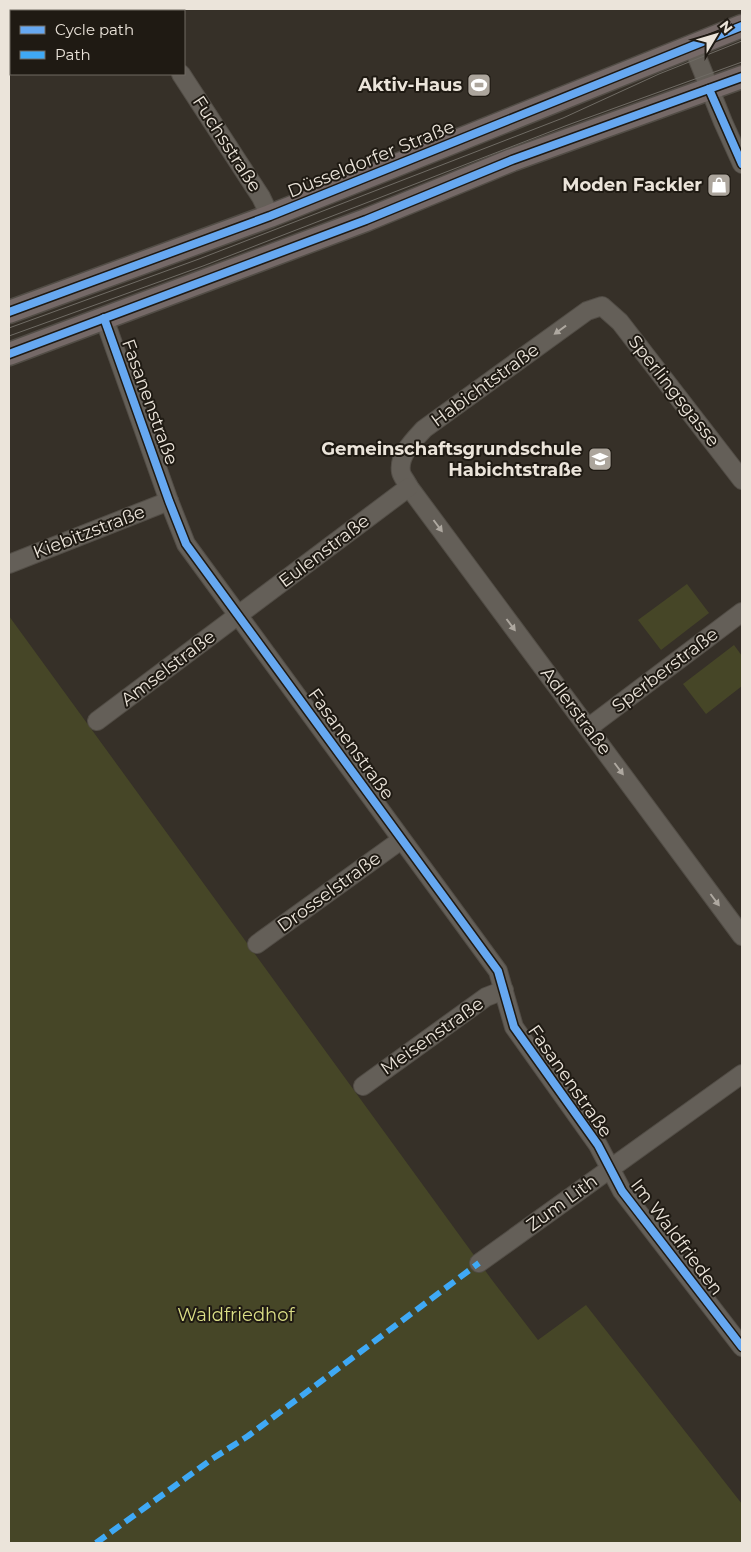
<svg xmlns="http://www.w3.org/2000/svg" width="751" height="1552" font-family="Montserrat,sans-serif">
<rect width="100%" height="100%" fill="#363028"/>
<g fill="#464627">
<path d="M687 584 709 613 661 650 638 620Z"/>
<path d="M9 616 492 1280 538 1340 586 1305 742 1504V1543H9Z"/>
<path d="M734 645 742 656V686L706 714 683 684Z"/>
</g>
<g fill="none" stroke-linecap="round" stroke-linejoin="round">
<g stroke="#524d46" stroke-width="20">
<g id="minor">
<path d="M139 9 141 11"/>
<path d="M40 11 44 9"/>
<path d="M9 30 11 29"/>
<path d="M693 47 723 122 742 164"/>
<path d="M181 74 261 197 270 216"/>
<path d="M104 318 169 501 186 544 498 971 514 1027 598 1145 622 1191 742 1347"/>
<path d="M742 480 620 322 602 306 587 311 424 429C414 440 398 455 401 472 402 477 407 482 409 487L742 936"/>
<path d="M9 564 169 501"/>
<path d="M97 721 409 487"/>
<path d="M588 728 742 612"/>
<path d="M257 944 401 840"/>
<path d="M363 1086 486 997 504 990"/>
<path d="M479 1263 742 1074"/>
</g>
</g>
<g stroke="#524d46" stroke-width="25">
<g id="major">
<path d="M9 312 270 216 742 26"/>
<path d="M9 354 366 220 512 160 742 77"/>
</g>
</g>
<use href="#minor" stroke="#645f58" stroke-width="18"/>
<use href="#major" stroke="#756967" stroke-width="22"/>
<g stroke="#6f6b64" stroke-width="1">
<path d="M9 328 199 259 563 118 659 74 742 41"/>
<path d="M9 336 203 266 565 126 742 62"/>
</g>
<path stroke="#3fa9f5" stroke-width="6" stroke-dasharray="12 6" stroke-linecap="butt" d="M96 1543 212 1459 248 1436 479 1263"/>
<g stroke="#1f1a13" stroke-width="11">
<g id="cycleway">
<path d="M709 89 742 164"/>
<path d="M9 312 270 216 742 26"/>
<path d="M104 318 169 501 186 544 498 971 514 1027 598 1145 622 1191 742 1347"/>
<path d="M9 354 366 220 512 160 742 77"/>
</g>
</g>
<use href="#cycleway" stroke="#66a8f1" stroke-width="8"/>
</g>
<defs><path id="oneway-solid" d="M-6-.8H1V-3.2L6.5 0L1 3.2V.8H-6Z" transform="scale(1.25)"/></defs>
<g fill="#aea8a0">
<use href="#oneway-solid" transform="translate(560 330) rotate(144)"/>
<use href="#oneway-solid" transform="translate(438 526) rotate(53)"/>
<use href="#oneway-solid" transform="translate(511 625) rotate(53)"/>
<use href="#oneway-solid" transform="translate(619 769) rotate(53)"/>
<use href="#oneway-solid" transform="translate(715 900) rotate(53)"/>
</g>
<defs>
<g id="stadium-square" transform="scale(1.25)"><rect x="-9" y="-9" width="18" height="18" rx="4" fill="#aca59c" stroke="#1f1a13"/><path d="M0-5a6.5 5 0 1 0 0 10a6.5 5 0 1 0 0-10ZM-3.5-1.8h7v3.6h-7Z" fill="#fff"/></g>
<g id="shop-square" transform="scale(1.25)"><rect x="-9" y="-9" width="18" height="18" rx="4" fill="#aca59c" stroke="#1f1a13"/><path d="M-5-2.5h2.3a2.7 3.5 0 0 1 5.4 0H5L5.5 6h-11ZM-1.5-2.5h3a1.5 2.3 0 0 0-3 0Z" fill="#fff"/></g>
<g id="school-square" transform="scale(1.25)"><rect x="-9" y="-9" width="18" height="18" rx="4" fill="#aca59c" stroke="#1f1a13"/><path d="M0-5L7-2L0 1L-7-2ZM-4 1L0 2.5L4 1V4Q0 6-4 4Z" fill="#fff"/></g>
</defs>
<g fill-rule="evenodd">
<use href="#stadium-square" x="479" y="85"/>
<use href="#shop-square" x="719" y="185"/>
<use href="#school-square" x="600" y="459"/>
</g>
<g text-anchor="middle" stroke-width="4" stroke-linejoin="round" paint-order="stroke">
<g font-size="18" font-weight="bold" fill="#ebe4da" stroke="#1f1a13" text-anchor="end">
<text x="462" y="91">Aktiv-Haus</text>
<text x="702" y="191">Moden Fackler</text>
<text x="582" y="455">Gemeinschaftsgrundschule<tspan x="582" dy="21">Habichtstraße</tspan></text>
</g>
<g font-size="18" fill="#ebe4da" stroke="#1f1a13">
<text transform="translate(227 144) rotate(57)" y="6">Fuchsstraße</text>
<text transform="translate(371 159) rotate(-22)" y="6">Düsseldorfer Straße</text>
<text transform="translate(485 385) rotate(-36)" y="6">Habichtstraße</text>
<text transform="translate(674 391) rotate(52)" y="6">Sperlingsgasse</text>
<text transform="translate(150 402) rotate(70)" y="6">Fasanenstraße</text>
<text transform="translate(89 532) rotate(-21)" y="6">Kiebitzstraße</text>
<text transform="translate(324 551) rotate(-37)" y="6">Eulenstraße</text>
<text transform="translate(168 668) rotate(-37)" y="6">Amselstraße</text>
<text transform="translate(665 670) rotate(-37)" y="6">Sperberstraße</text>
<text transform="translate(576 711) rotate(53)" y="6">Adlerstraße</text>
<text transform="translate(351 744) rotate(54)" y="6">Fasanenstraße</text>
<text transform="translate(329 892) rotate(-36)" y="6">Drosselstraße</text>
<text transform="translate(432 1036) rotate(-35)" y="6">Meisenstraße</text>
<text transform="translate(570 1081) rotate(55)" y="6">Fasanenstraße</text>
<text transform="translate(562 1203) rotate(-36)" y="6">Zum Lith</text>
<text transform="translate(677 1237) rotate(53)" y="6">Im Waldfrieden</text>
</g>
<g font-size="18" fill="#dbde86" stroke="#1f1a13">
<text x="236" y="1321">Waldfriedhof</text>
</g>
</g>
<rect width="751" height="1552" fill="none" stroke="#ebe4da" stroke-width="20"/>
<rect x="10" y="10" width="175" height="65" fill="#1f1a13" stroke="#716b63"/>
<rect x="20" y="26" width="25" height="8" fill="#66a8f1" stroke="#716b63"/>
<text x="55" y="35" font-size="15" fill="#ebe4da">Cycle path</text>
<rect x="20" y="51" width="25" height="8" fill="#3fa9f5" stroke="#716b63"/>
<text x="55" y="60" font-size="15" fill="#ebe4da">Path</text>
<g transform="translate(716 35) rotate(52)" stroke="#1f1a13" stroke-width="4" paint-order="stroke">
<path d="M0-4L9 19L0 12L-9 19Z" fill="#ebe4da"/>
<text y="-8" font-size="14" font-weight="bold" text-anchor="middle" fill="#ebe4da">N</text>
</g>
</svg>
